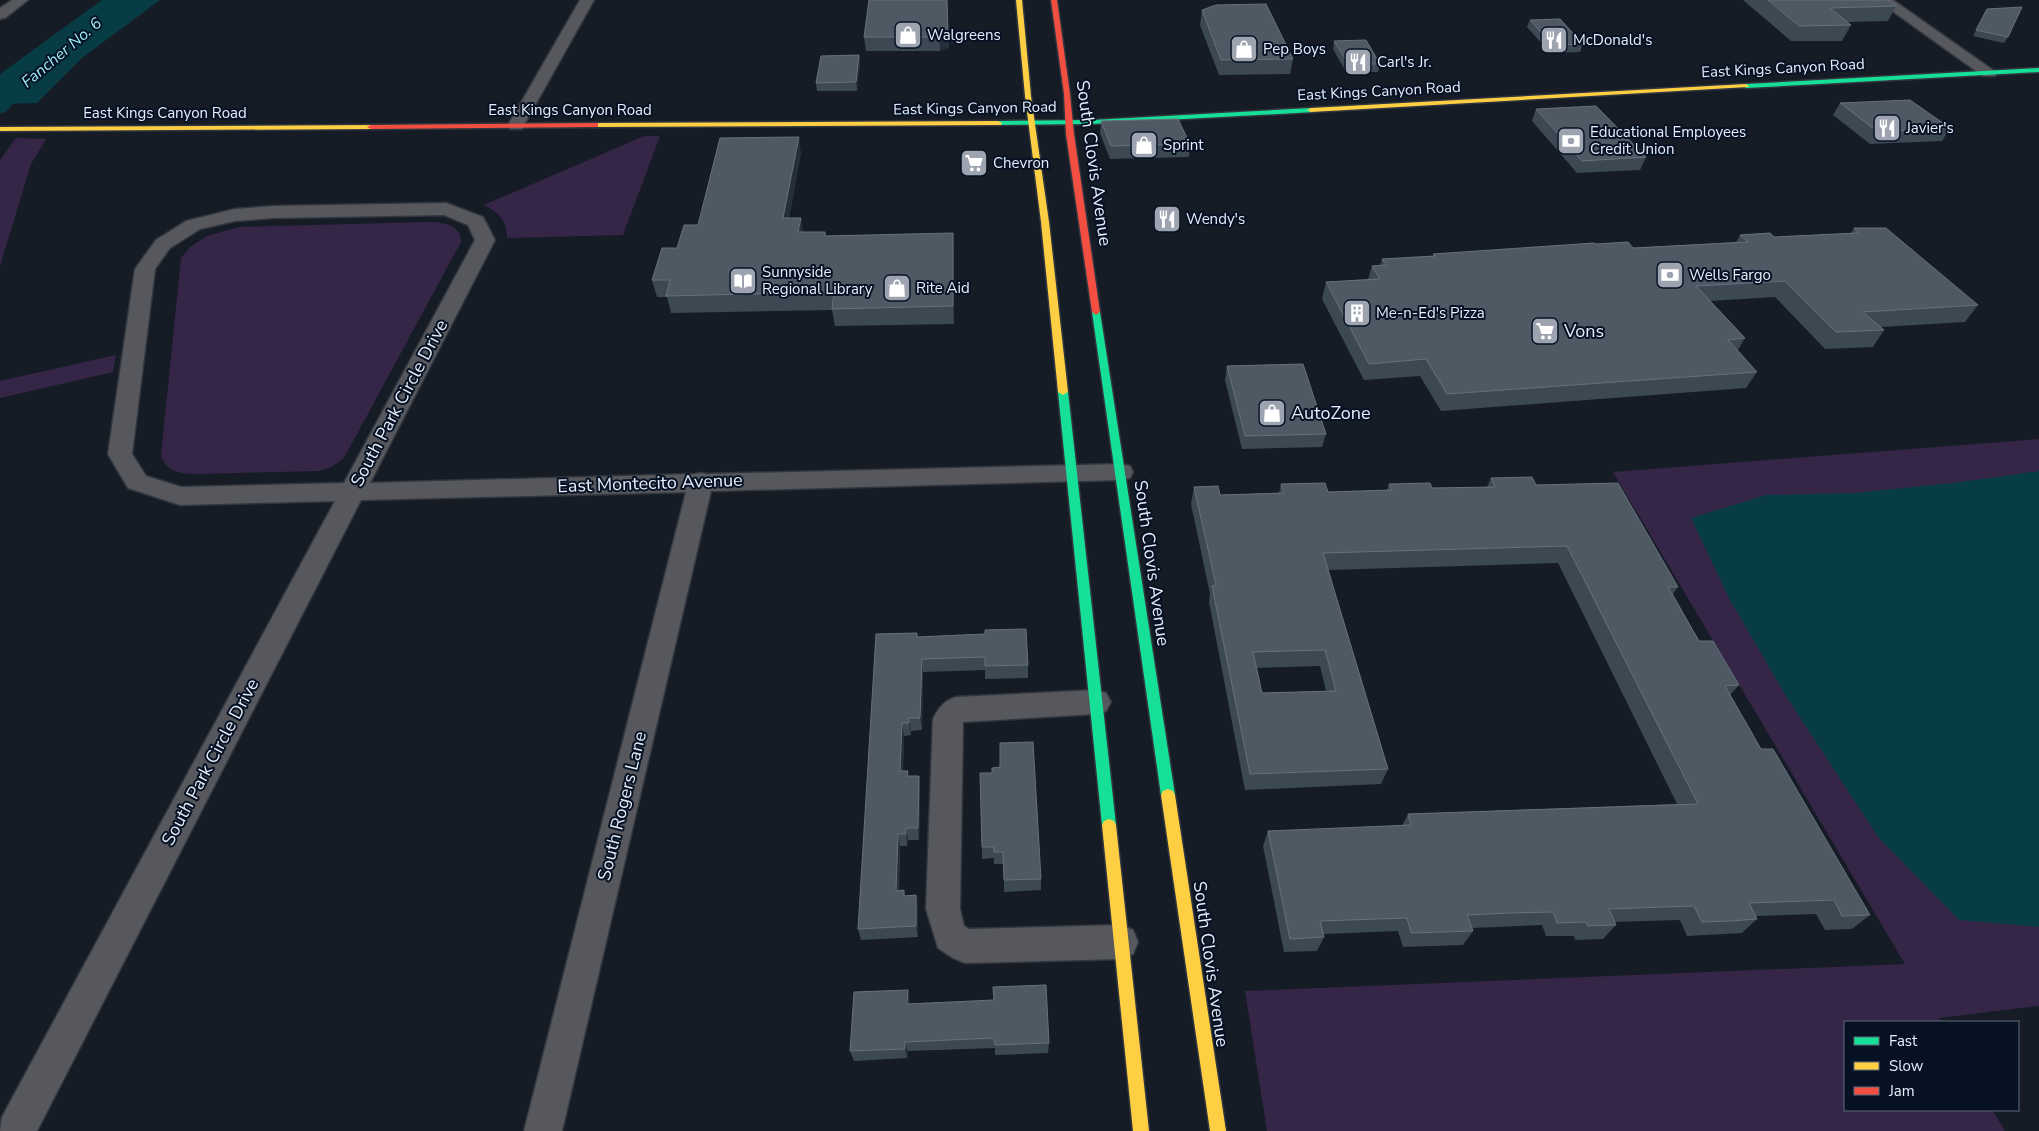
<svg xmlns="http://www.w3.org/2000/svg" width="2039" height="1131" font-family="'Nunito Sans',sans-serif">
<rect width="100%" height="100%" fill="#161c26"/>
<g fill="#352546">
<path d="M644 136H660L623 235 507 238C507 220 499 213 484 205Z"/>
<path d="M16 138 46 139 31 164 0 266V160Z"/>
<path d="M428 222C440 222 453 223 460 234L461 242 344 458 332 467 318 471 197 474C181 474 166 472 161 455L181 258 190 247 207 236 239 227Z"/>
<path d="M116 355 113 372 0 398V381Z"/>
<path d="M2039 439V1006L1939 1018 1941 1022H1845V1110H1992L2005 1131H1267L1245 991 1905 964 1613 472Z"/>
</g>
<g fill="#073c44">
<path d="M102 0H160L82 58 37 103 0 104V74Z"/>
<path d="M2039 471V927L1959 920 1878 837 1786 696 1730 600 1691 518 1766 495 1854 493 1952 483Z"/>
</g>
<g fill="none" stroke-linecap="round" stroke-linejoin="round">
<path fill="#073c44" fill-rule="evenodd" d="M27 72 33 73 35 77 6 112 0 113V97L21 73Z"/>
<g stroke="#31363e" stroke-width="3">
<g id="street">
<path d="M12 0H28L5 18 0 19V8Z"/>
<path d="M580 0H594L524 125 522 129H510L508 125Z"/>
<path d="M1877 0H1893L1997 73 1995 76H1983Z"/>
<path d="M446 203 483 217 495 240 370 483 695 474 701 473 706 474 1121 464 1130 466 1133 472 1130 478 1121 480 711 491 562 1131H524L686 492 361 500 37 1131H0L2 1117 335 501 180 505 128 488 108 454 135 269 156 240 186 221 235 209 274 206ZM444 215 468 225 475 240 344 483 181 487 146 476 132 454 155 269 170 248 200 229 235 221 274 218Z"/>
<path d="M1096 690 1106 693 1111 702 1106 711 1096 714 963 722 960 909 964 926 969 929 1121 925 1133 930 1138 942 1133 954 1121 959 965 963 953 958 938 948 926 909 933 719C939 707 944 701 956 697Z"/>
</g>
</g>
<g stroke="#31363e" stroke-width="3">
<g id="fast">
<path d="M2039 68V72L1746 88 1743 86 1746 84Z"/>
<path d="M1311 108 1315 110 1314 112 1092 124 998 125 994 123 998 121 1092 120Z"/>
<path d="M1096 309 1100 312 1175 795 1173 799 1168 801 1163 799 1161 795 1092 312Z"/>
<path d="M1063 389 1068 392 1116 825 1114 829 1109 831 1104 829 1102 825 1058 392Z"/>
</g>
</g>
<g stroke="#31363e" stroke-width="3">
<g id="slow">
<path d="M1016 0H1022L1031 96 1049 222 1068 392 1063 395 1058 392 1041 222 1025 96Z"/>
<path d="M1746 84 1749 86 1748 87 1311 112 1307 110 1311 108Z"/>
<path d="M998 121 1002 123 1001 125 595 127 591 125 595 123Z"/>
<path d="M374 125V129H371L0 131V127Z"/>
<path d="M1168 789 1173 791 1175 795 1226 1131H1210L1161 795 1163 791Z"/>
<path d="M1109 819 1114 821 1116 825 1149 1131H1133L1102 825 1104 821Z"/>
</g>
</g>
<g stroke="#31363e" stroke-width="3">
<g id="jam">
<path d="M1051 0H1057L1070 94 1074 134 1100 312 1096 315 1092 312 1066 134 1064 94Z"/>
<path d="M595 123H598V127L371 129 367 127 371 125Z"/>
</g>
</g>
<use href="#street" fill="#57585d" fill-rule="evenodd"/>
<use href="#fast" fill="#16e098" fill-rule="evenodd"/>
<use href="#slow" fill="#ffcf43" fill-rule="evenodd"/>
<use href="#jam" fill="#f24e42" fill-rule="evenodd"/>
</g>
<g fill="#3c4852" fill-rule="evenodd">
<path d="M947 0 949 47 940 51H866L864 37Z"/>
<path d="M1743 0H1888L1896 6 1888 21 1846 22 1851 25 1842 41H1791Z"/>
<path d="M1987 9 2008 37 2004 43 1973 36Z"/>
<path d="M1202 10 1293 59 1290 74 1219 75 1200 25Z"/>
<path d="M1530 20 1583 44 1580 52 1550 53 1527 27Z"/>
<path d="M1334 41 1380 64 1378 72H1346L1333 49Z"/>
<path d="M859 55 860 63 857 91H817L816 83Z"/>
<path d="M1840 103 1950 128 1942 141 1870 144 1833 115Z"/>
<path d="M1536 109 1646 157 1640 170 1577 173 1532 121Z"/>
<path d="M1101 121 1190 144 1189 157 1110 159 1100 133Z"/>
<path d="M801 153 789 218 803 232H825L826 236 954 250V324L835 326 832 310 671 313 667 297H657L652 280 677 248 698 225Z"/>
<path d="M1854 228 1978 305 1965 322 1881 327 1884 330 1873 347 1825 349 1775 297 1710 301 1745 338 1738 350 1757 372 1746 388 1441 411 1420 376 1364 380 1322 299 1326 282 1368 279 1372 266H1380L1382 259 1433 256V254L1596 244 1633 248 1736 242 1740 235 1774 237 1851 233Z"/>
<path d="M1227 366 1326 434 1322 447 1242 449 1225 380Z"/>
<path d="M1491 478 1536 485 1678 587 1673 594 1699 641 1739 685 1730 695 1761 749 1870 915 1852 929 1825 930 1816 914 1756 916 1757 919 1742 933 1687 936 1680 920 1614 922 1616 925 1603 939 1575 940 1574 936H1546L1542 925 1472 928 1473 931 1463 945 1403 947 1398 931 1323 934 1324 937 1317 951 1284 952 1263 846 1268 831 1402 826 1408 814 1677 804 1558 563 1328 570 1388 769 1381 784 1245 790 1209 602 1210 594 1191 504 1194 487 1220 495 1279 493 1281 484 1328 492 1387 490 1389 484 1432 488 1487 487ZM1320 666 1326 691 1262 693 1257 668Z"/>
<path d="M917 633V637L1028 665V678L985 679V670L923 672 922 730 911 731V735L904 736 903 771H908V776H919L920 788 919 840H908L907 846H900L899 890H904L905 896 916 895 918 907V937L861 940 858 929Z"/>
<path d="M992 773 1041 879V890L1004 892V864H994V858L982 859V847Z"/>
<path d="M908 990 909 1004 1049 1043 1048 1053 995 1055V1048L908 1051 907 1058 854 1061 850 1051Z"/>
</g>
<g fill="#252f39">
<path d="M947 0 949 47 940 51 939 37Z"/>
<path d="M859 55 860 63 857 91 856 82Z"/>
<path d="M799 137 801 153 786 235 783 218Z"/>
<path d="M801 218 804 235 798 232Z"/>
<path d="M953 233 954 250V324L953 306Z"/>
<path d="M922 659 923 672 922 730 920 718Z"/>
<path d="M909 718 911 731V735L909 723Z"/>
<path d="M902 723 904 736 902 784 900 771Z"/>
<path d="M919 776 920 788 919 840 918 828Z"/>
<path d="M906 828 908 840 907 846 906 834Z"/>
<path d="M898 834 900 846 898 902 896 891Z"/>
<path d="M916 895 918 907V937L916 926Z"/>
<path d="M908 990 910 1001 909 1014 907 1004Z"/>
<path d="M905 1042 908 1051 907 1058 905 1049Z"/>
</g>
<g fill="#4e5964" stroke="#66717c" fill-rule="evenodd">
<path d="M869 0H947L948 33 939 37H864Z"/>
<path d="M1768 0H1888L1896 6 1830 8 1851 25 1799 26Z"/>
<path d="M1266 4 1293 59 1221 60 1202 10 1216 5Z"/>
<path d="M2022 7 2008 37 1976 30 1987 9Z"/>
<path d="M1560 19 1583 44 1552 45 1530 20Z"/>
<path d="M1366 40 1380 64H1351L1348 63 1334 41Z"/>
<path d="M859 55 856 82 816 83 821 56Z"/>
<path d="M1910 100 1950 128 1878 132 1840 103Z"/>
<path d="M1596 106 1646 157 1582 161 1536 109Z"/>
<path d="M1178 119 1190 144 1111 146 1101 121Z"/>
<path d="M799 137 783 218H801L798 232H825V236L953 233V306L832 309 834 292 666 296 670 280H652L662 248H677L684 225H698L720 138Z"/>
<path d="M1854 228H1886L1978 305 1863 312 1884 330 1836 332 1785 281 1696 286 1745 338 1728 340 1757 372 1447 394 1426 359 1369 364 1326 282 1380 279 1372 266 1386 265 1382 259 1435 256 1433 254 1594 243 1596 244 1628 242 1633 248 1748 242 1740 235 1770 233 1774 237 1858 233Z"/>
<path d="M1303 364 1326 434 1245 436 1227 366Z"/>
<path d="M1532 477 1536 485 1618 483 1678 587H1668L1699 641H1713L1739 685 1725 686 1761 749H1773L1870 915 1842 916 1834 900 1749 903 1757 919 1730 921 1702 922 1694 906 1609 909 1616 925 1588 926 1586 922 1557 923 1553 912 1510 913 1467 915 1473 931 1411 933 1407 918 1320 921 1324 937 1290 939 1268 831 1411 825 1408 814 1698 804 1567 546 1323 553 1388 769 1250 774 1212 586 1216 585 1194 487 1218 486 1220 495 1284 493 1281 484 1325 483 1328 492 1392 490 1389 484 1430 483 1432 488 1495 487 1491 478ZM1325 650 1336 691 1262 693 1253 652Z"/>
<path d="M1026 629 1028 665 985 666V657L922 659 920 718H909V723H902L900 771H908L907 776H919L918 828H906V834H898L896 891 904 890V896L916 895V926L858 929 876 634 917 633V637L985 634V630Z"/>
<path d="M1033 742 1041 879 1004 880 1003 852H994V847H982L980 773H992V768L1000 767V743Z"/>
<path d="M1046 985 1049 1043 995 1045 994 1038 905 1042V1049L850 1051 854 992 908 990 907 1004 994 1000 993 987Z"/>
</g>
<defs>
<g id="shop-square" transform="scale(1.4375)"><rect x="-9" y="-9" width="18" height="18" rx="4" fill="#9da4b0" stroke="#061223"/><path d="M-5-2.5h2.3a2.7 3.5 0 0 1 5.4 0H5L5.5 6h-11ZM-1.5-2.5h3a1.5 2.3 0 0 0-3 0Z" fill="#fff"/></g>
<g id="restaurant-square" transform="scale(1.4375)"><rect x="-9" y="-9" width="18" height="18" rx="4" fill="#9da4b0" stroke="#061223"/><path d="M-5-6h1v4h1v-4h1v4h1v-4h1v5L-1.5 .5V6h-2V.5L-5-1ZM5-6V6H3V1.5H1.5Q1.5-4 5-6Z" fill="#fff"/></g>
<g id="bank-square" transform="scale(1.4375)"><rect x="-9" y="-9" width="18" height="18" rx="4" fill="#9da4b0" stroke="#061223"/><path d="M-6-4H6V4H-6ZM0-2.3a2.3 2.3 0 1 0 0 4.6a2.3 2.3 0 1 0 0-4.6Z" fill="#fff"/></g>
<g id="supermarket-square" transform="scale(1.4375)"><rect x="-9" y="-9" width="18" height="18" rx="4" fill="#9da4b0" stroke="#061223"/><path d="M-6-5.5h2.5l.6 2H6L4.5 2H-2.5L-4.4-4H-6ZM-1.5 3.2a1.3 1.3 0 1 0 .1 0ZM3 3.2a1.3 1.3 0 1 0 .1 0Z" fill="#fff"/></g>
<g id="library-square" transform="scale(1.4375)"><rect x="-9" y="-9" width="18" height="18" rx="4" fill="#9da4b0" stroke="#061223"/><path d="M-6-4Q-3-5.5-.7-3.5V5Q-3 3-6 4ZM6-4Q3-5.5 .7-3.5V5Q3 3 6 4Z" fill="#fff"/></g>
<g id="building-square" transform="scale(1.4375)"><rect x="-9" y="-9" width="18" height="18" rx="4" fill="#9da4b0" stroke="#061223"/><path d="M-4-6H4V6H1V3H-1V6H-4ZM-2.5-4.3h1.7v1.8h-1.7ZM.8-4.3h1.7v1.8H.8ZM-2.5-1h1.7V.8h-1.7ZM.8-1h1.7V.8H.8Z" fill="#fff"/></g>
</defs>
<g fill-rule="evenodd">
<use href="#shop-square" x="908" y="35"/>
<use href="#restaurant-square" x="1554" y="40"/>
<use href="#shop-square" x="1244" y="49"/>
<use href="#restaurant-square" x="1358" y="62"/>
<use href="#restaurant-square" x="1887" y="128"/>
<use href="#bank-square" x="1571" y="141"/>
<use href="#shop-square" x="1144" y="145"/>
<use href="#supermarket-square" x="974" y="163"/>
<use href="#restaurant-square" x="1167" y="219"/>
<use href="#bank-square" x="1670" y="275"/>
<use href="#library-square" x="743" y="281"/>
<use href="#shop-square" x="897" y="288"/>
<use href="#building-square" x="1357" y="313"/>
<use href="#supermarket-square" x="1545" y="331"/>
<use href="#shop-square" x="1272" y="413"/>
</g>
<g text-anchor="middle" stroke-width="4" stroke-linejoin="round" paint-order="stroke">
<g font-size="15" fill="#e6eefb" stroke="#061223" text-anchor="start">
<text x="927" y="40">Walgreens</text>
<text x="1573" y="45">McDonald's</text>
<text x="1263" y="54">Pep Boys</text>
<text x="1377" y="67">Carl's Jr.</text>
<text x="1906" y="133">Javier's</text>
<text x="1590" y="137">Educational Employees<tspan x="1590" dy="17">Credit Union</tspan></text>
<text x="1163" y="150">Sprint</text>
<text x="993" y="168">Chevron</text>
<text x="1186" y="224">Wendy's</text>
<text x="762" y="277">Sunnyside<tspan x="762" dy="17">Regional Library</tspan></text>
<text x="1689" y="280">Wells Fargo</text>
<text x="916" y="293">Rite Aid</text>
<text x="1376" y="318">Me-n-Ed's Pizza</text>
</g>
<g font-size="15" fill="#e6eefb" stroke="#061223">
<text transform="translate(1783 68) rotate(-3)" y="5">East Kings Canyon Road</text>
<text transform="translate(1379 91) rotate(-3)" y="5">East Kings Canyon Road</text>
<text transform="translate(975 108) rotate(-1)" y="5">East Kings Canyon Road</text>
<text x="570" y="115">East Kings Canyon Road</text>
<text x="165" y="118">East Kings Canyon Road</text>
</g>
<g font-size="16" font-style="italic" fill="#9decf9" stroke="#061223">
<text transform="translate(61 52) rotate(-40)" y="6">Fancher No. 6</text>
</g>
<g font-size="18" fill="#e6eefb" stroke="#061223">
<text transform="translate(1094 163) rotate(82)" y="6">South Clovis Avenue</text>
<text transform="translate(399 403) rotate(-62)" y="6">South Park Circle Drive</text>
<text transform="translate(650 483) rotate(-2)" y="6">East Montecito Avenue</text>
<text transform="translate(1152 563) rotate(82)" y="6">South Clovis Avenue</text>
<text transform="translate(210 762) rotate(-62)" y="6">South Park Circle Drive</text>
<text transform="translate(622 806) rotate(-76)" y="6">South Rogers Lane</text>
<text transform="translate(1211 964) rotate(82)" y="6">South Clovis Avenue</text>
</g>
<g font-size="18" fill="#e6eefb" stroke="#061223" text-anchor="start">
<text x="1564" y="337">Vons</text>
<text x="1291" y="419">AutoZone</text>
</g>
</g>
<rect x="1844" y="1021" width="175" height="90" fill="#061223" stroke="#606a79"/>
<rect x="1854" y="1037" width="25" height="8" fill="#16e098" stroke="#606a79"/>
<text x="1889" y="1046" font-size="15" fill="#e6eefb">Fast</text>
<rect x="1854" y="1062" width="25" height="8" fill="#ffcf43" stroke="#606a79"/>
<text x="1889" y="1071" font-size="15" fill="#e6eefb">Slow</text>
<rect x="1854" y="1087" width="25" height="8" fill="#f24e42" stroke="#606a79"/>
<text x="1889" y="1096" font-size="15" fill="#e6eefb">Jam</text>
</svg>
